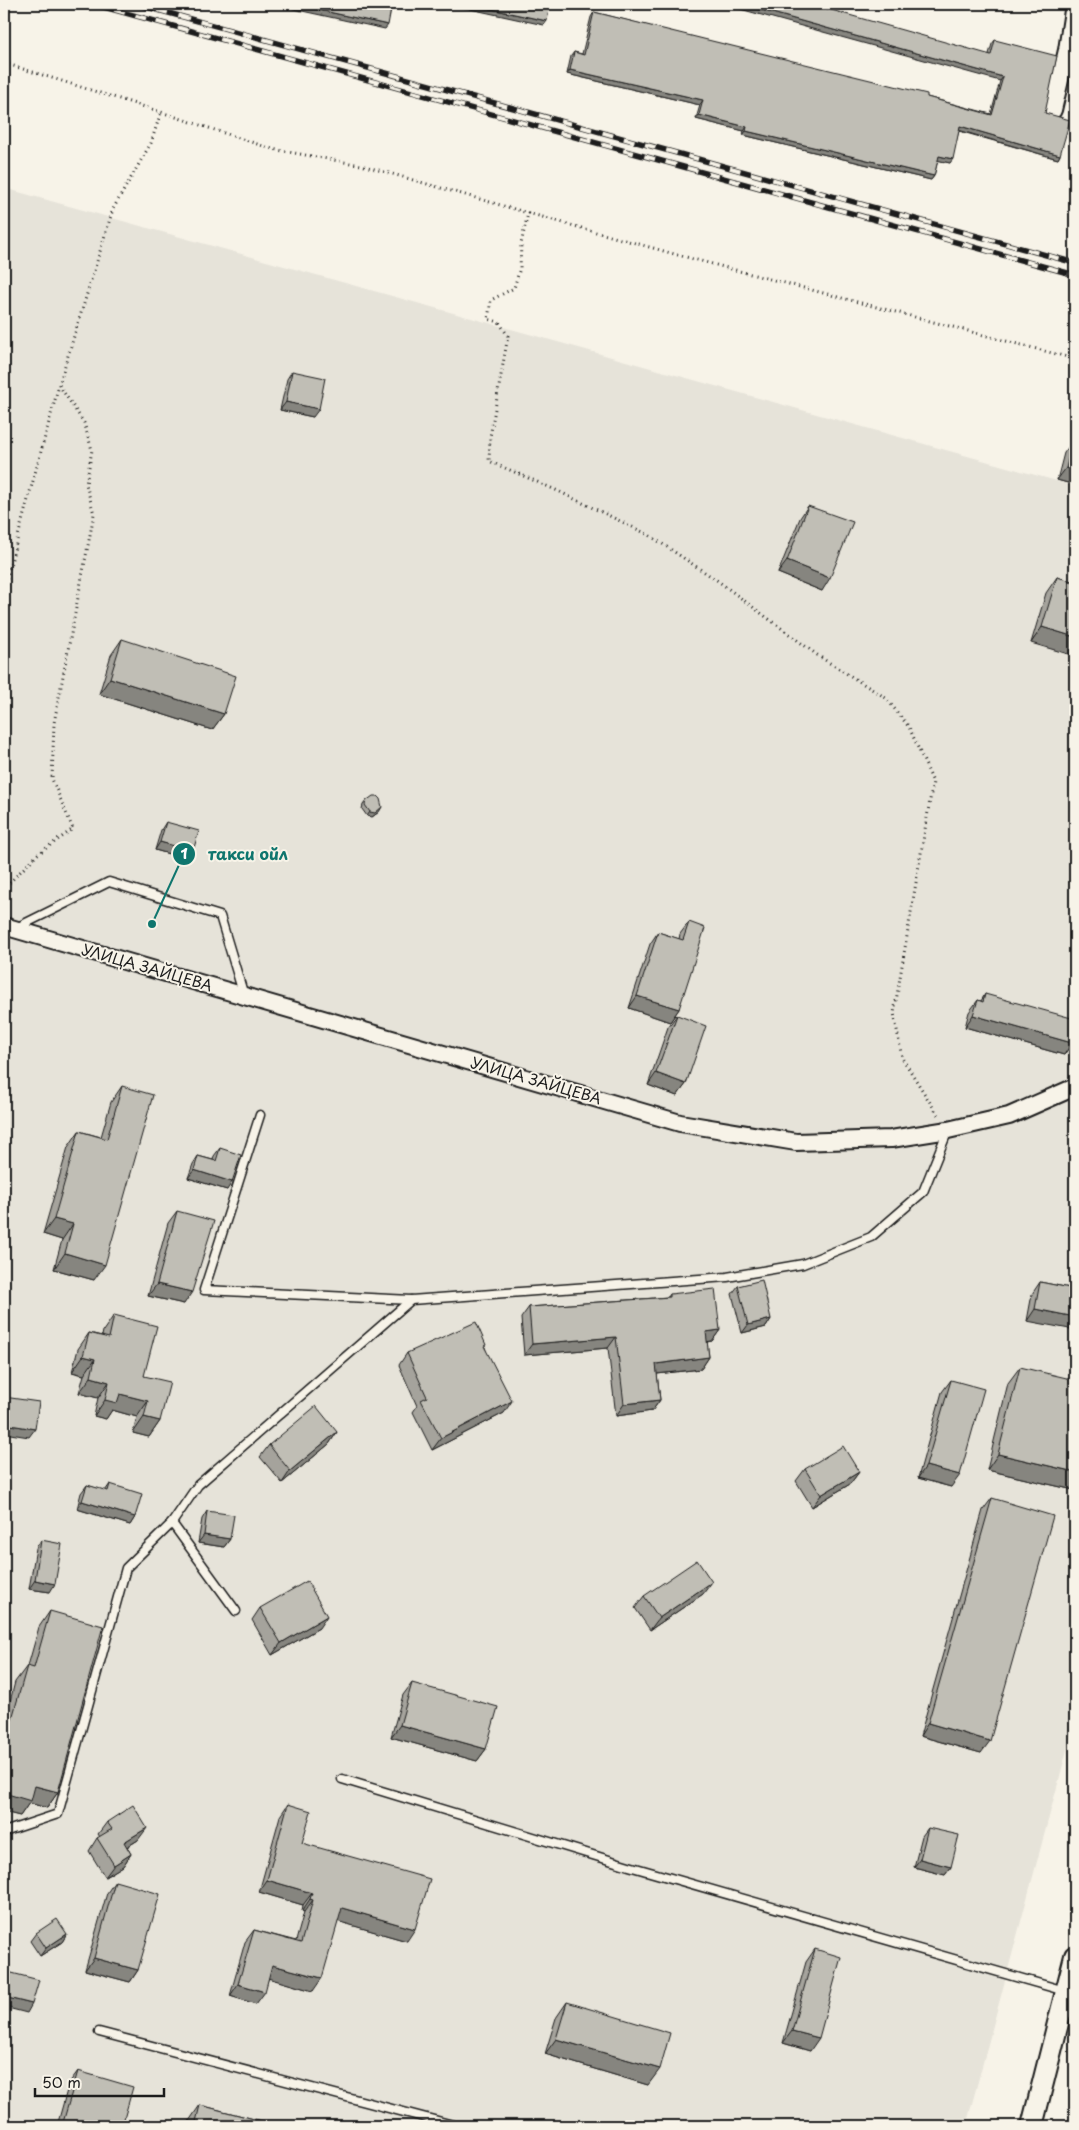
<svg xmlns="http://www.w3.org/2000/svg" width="1079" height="2130" font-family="'Playpen Sans',sans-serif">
<rect width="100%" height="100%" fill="#f7f3e8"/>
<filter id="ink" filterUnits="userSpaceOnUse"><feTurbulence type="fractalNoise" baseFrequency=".02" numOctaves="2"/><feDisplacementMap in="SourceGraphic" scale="10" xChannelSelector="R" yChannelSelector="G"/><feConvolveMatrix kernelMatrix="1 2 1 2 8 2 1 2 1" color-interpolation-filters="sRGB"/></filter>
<g filter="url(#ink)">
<path fill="#e6e3d9" d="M4 188 1075 486V1720L966 2126H4Z"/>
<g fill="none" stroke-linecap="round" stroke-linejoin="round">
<g stroke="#1c1c1c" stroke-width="11">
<g id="service">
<path d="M16 928 109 882 220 916 244 996"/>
<path d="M260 1115 204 1290 411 1300"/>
<path d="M236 1611 172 1523 198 1485 411 1300 727 1277 803 1264 871 1237 923 1192 948 1130"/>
<path d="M342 1779 629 1866 1065 1991"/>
<path d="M4 1832 58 1814 126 1568 172 1523"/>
<path d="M99 2032 457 2126"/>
<path d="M730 2126H732"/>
</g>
</g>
<g stroke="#1c1c1c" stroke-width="20">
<g id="minor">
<path d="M1053 110 1067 50 1074 4"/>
<path d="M4 926 680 1123 796 1142 891 1139 948 1130 1009 1116 1075 1087"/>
</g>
</g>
<g stroke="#1c1c1c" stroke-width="24">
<path id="tertiary" d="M1032 2126 1075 1956"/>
</g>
<g stroke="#1c1c1c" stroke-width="3" stroke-dasharray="1 4" stroke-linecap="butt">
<path d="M4 63 161 112 272 149 361 165 528 213"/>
<path d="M4 588 59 385 113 209 151 143 161 112"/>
<path d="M4 891 6 886 38 854 73 829 52 779 54 723 94 514 86 484 92 450 84 423 59 385"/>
<path d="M938 1115 902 1058 894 1013 933 782 909 727 886 698 820 657 718 581 649 535 558 491 489 461 490 437 508 336 499 322 488 319 491 300 514 288 520 268 521 244 528 213 678 255 1075 359"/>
</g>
<use href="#service" stroke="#f7f3e8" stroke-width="8"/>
<use href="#minor" stroke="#f7f3e8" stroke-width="16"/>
<use href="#tertiary" stroke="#f7f3e8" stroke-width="20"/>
<g stroke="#1c1c1c" stroke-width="5.5">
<g id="rail">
<path d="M93 4 1075 275"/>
<path d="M136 4 1075 263"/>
</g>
</g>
<use href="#rail" stroke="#f7f3e8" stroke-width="4" stroke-dasharray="11" stroke-linecap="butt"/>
</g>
<g fill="#a5a39c" stroke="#1c1c1c">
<path d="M594 12 927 97 991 114 1000 81 989 54 992 44 995 40 1045 113 1060 155 1058 159 959 131 950 163 938 160 934 176 931 180 743 135 744 131 696 119 700 105 567 74 571 56 574 52 582 54 591 17Z"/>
<path d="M292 371 313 417 280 410 287 379Z"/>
<path d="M1073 441 1075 485 1057 480 1064 453Z"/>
<path d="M808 506 822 591 778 573 800 518Z"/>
<path d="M1057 577 1075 582 1031 643 1046 593Z"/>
<path d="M122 639 224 714 212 730 99 694 111 655Z"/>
<path d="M366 801 379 812 372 817 367 816 362 809 363 805Z"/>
<path d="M166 822 187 859 155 850 161 830Z"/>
<path d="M689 922 679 1009 670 1022 629 1008 650 944 658 932 679 939 680 934Z"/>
<path d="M985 994 1072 1043 1064 1055 965 1027 969 1012 978 1000 981 1001Z"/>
<path d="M677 1015 686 1084 677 1096 648 1085 668 1027Z"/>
<path d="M122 1086 94 1280 54 1269 62 1240 43 1234 68 1147 79 1131 101 1137 111 1102Z"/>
<path d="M220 1148 227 1190 188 1178 193 1164 198 1156 213 1160 214 1156Z"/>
<path d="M177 1211 184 1304 148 1296 168 1223Z"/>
<path d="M1040 1282 1075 1289 1027 1321 1032 1294Z"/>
<path d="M738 1286 771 1319 766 1327 742 1333 732 1294Z"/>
<path d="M670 1294 720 1330 712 1341 707 1342 709 1357 701 1369 657 1374 660 1400 652 1411 616 1416 608 1348 524 1355 521 1318 529 1307 668 1297Z"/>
<path d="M114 1315 144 1376 160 1421 149 1437 133 1433 137 1417 112 1410 106 1419 94 1416 98 1398 79 1393 84 1375 72 1372 78 1349 89 1333 102 1336 103 1331Z"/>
<path d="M485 1347 504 1413 432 1450 413 1412 417 1406 399 1365 407 1353Z"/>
<path d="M1020 1367 1074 1490 987 1470 1008 1383Z"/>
<path d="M951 1380V1487L918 1478 942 1392Z"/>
<path d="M337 1432 329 1444 282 1483 260 1457 269 1445Z"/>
<path d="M805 1469 859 1472 850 1484 812 1507 796 1481Z"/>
<path d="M110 1484 135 1517 130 1525 77 1509 81 1493 87 1485 105 1491Z"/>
<path d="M992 1498 981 1753 920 1736 983 1510Z"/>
<path d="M207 1511 230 1539 224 1547 198 1543 202 1519Z"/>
<path d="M41 1540 50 1592 29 1589 36 1548Z"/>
<path d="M703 1594 650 1630 635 1608 644 1596Z"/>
<path d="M260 1608 319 1628 272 1655 252 1620Z"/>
<path d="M50 1611 58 1792 47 1808 29 1803 20 1816 4 1812V1725L15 1682 27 1666H28L39 1627Z"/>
<path d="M412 1683 486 1749 477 1761 391 1737 403 1695Z"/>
<path d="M288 1804 302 1843 407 1941 338 1921 313 1991 269 1978 256 2004 230 1996 245 1942 254 1930 296 1941 304 1912 302 1911 303 1905 259 1892 280 1816Z"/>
<path d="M107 1822 138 1840 127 1847 131 1854 123 1866 105 1877 89 1851 97 1838 100 1837 98 1834Z"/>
<path d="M928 1828 951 1867 945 1875 914 1867 922 1836Z"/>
<path d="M115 1881 138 1970 130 1982 85 1970 107 1893Z"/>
<path d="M36 1933 67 1934 62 1942 40 1956 30 1941Z"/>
<path d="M815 1949 810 2051 783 2043 806 1962Z"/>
<path d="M567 2002 648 2085 545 2054 556 2018Z"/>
<path d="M78 2071 122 2126H57L69 2083Z"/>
<path d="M200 2105 281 2126H188L189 2121Z"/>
</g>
<g fill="#86857f" stroke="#1c1c1c">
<path d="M270 4H292L388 25 385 29Z"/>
<path d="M447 4H468L547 21 544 25Z"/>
<path d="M722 4H740L1003 77 1000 81Z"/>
<path d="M570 70 703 100 700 105 567 74Z"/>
<path d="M699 115 747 127 744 131 696 119Z"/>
<path d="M960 126 1060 155 1058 159 958 130Z"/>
<path d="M746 131 934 176 931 180 743 135Z"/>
<path d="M939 156 953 159 950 163 936 160Z"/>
<path d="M286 402 319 409 313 417 280 410Z"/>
<path d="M1066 468 1075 470V485L1057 480Z"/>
<path d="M787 561 830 578 822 591 778 573Z"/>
<path d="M1042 627 1075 637V656L1031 643Z"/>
<path d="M110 678 224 714 212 730 99 694Z"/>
<path d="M382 807 379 812 372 817 367 816 370 812Z"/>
<path d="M160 842 193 851 187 859 155 850Z"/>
<path d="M637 996 679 1009 670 1022 629 1008Z"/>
<path d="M973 1015 1072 1043 1064 1055 965 1027Z"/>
<path d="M656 1073 686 1084 677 1096 648 1085Z"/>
<path d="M194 1170 232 1182 227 1190 188 1178Z"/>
<path d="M54 1219 73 1224 62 1240 43 1234Z"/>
<path d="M65 1253 105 1265 94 1280 54 1269Z"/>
<path d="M157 1284 192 1292 184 1304 148 1296Z"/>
<path d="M1035 1309 1075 1317V1330L1027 1321Z"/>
<path d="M771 1319 766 1327 742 1333 748 1325Z"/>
<path d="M720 1330 712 1341 698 1343 706 1332Z"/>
<path d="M616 1337 608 1348 524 1355 532 1344Z"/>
<path d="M83 1356 95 1359 84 1375 72 1372Z"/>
<path d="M709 1357 701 1369 648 1375 656 1364Z"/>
<path d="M91 1377 109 1382 98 1398 79 1393Z"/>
<path d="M120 1394 148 1401 137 1417 112 1410 106 1419 94 1416 105 1400Z"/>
<path d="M660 1400 652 1411 616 1416 624 1404Z"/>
<path d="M512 1401 504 1413 432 1450 441 1438Z"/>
<path d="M144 1417 160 1421 149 1437 133 1433Z"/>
<path d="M4 1424 35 1429 29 1437 4 1433Z"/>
<path d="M337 1432 329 1444 282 1483 290 1471Z"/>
<path d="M998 1454 1075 1472V1488L1074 1490 987 1470Z"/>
<path d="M926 1466 960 1475 951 1487 918 1478Z"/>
<path d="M859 1472 850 1484 812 1507 821 1495Z"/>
<path d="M82 1501 135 1517 130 1525 77 1509Z"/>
<path d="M204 1535 230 1539 224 1547 198 1543Z"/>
<path d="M35 1580 55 1584 50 1592 29 1589Z"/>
<path d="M712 1582 703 1594 650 1630 659 1618Z"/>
<path d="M327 1616 319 1628 272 1655 281 1643Z"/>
<path d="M928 1723 990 1741 981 1753 920 1736Z"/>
<path d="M400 1725 486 1749 477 1761 391 1737Z"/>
<path d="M35 1786 58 1792 47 1808 29 1803 20 1816 4 1812V1793Z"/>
<path d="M147 1828 138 1840 115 1854 124 1842Z"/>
<path d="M131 1854 123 1866 105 1877 114 1865Z"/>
<path d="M920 1859 951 1867 945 1875 914 1867Z"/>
<path d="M267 1880 312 1893 303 1905 259 1892Z"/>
<path d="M310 1899 313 1900 304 1912 302 1911Z"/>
<path d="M342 1908 415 1929 407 1941 333 1920Z"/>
<path d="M67 1934 62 1942 40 1956 46 1948Z"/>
<path d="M94 1958 138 1970 130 1982 85 1970Z"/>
<path d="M272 1965 322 1978 313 1991 264 1977Z"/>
<path d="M238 1984 265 1992 256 2004 230 1996Z"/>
<path d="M4 1997 32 2004 27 2013 4 2007Z"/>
<path d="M792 2031 819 2038 810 2051 783 2043Z"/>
<path d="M556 2039 660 2069 648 2085 545 2054Z"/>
</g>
<g fill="#c0beb5" stroke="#1c1c1c">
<path d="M292 4H368L391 9 388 25Z"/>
<path d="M468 4H550L547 21Z"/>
<path d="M740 4H810L991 55 995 40 1057 56 1045 113 1070 120 1060 155 960 126 953 159 939 156 934 176 746 131 747 127 699 115 703 100 570 70 574 52 584 55 594 12 927 94V97L992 115 1003 77Z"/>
<path d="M292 371 325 378 319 409 286 402Z"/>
<path d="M1073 441 1075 442V470L1066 468Z"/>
<path d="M808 506 853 522 830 578 787 561Z"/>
<path d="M1057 577 1075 582V637L1042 627Z"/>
<path d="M122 639 236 676 224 714 110 678Z"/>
<path d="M373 796H377L380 799 382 807 375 813 370 812 365 805 366 801Z"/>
<path d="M166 822 199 831 193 851 160 842Z"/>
<path d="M689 922 705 928 679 1009 637 996 658 932 683 940Z"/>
<path d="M985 994 1075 1019V1031L1072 1043 973 1015 978 1000 983 1002Z"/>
<path d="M677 1015 706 1026 686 1084 656 1073Z"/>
<path d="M122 1086 153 1095 105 1265 65 1253 73 1224 54 1219 79 1131 107 1139Z"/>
<path d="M220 1148 241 1155 232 1182 194 1170 198 1156 216 1161Z"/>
<path d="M177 1211 214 1221 192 1292 157 1284Z"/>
<path d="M762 1280 771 1319 748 1325 738 1286Z"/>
<path d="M1040 1282 1075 1289V1317L1035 1309Z"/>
<path d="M715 1289 720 1330 706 1332 709 1357 656 1364 660 1400 624 1404 616 1337 532 1344 529 1307 670 1297V1294Z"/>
<path d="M114 1315 157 1326 144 1376 170 1382 160 1421 144 1417 148 1401 120 1394 117 1403 105 1400 109 1382 91 1377 95 1359 83 1356 89 1333 109 1338Z"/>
<path d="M476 1322 486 1345 484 1346 512 1401 441 1438 421 1400 427 1397 407 1353Z"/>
<path d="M1020 1367 1075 1380V1472L998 1454Z"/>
<path d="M951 1380 984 1389 960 1475 926 1466Z"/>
<path d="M4 1397 39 1402 35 1429 4 1424Z"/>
<path d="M316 1406 337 1432 290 1471 269 1445Z"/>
<path d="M843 1446 859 1472 821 1495 805 1469Z"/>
<path d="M110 1484 142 1494 135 1517 82 1501 87 1485 108 1491Z"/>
<path d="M992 1498 1053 1516 990 1741 928 1723Z"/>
<path d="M207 1511 234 1515 230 1539 204 1535Z"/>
<path d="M41 1540 62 1544 55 1584 35 1580Z"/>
<path d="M697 1560 712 1582 659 1618 644 1596Z"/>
<path d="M307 1581 327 1616 281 1643 260 1608Z"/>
<path d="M50 1611 103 1626 58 1792 35 1786 31 1801 4 1793V1739L6 1740 27 1666 34 1668Z"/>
<path d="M412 1683 498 1707 486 1749 400 1725Z"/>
<path d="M288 1804 311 1811 302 1843 430 1879 415 1929 342 1908 322 1978 272 1965 265 1992 238 1984 254 1930 301 1943 313 1900 310 1899 312 1893 267 1880Z"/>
<path d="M133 1805 147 1828 124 1842 131 1854 114 1865 97 1838 112 1829 107 1822Z"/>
<path d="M928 1828 959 1835 951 1867 920 1859Z"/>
<path d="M115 1881 160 1894 138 1970 94 1958Z"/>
<path d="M57 1919 67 1934 46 1948 36 1933Z"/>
<path d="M815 1949 841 1957 819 2038 792 2031Z"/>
<path d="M4 1971 39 1980 32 2004 4 1997Z"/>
<path d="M567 2002 670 2033 660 2069 556 2039Z"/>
<path d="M78 2071 133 2087 122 2126H62Z"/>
<path d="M200 2105 281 2126H195Z"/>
</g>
</g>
<g text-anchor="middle" stroke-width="4" stroke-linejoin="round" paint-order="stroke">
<g font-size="15" fill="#1c1c1c" stroke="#f7f3e8">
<text transform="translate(147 968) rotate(16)" y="5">УЛИЦА ЗАЙЦЕВА</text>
<text transform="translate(536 1081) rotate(16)" y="5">УЛИЦА ЗАЙЦЕВА</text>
</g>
</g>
<path fill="none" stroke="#0f766e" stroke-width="2" d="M152 924L184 854"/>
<g fill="#0f766e" stroke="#f7f3e8" stroke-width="2">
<circle cx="152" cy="924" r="5"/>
<circle cx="184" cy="854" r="12"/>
</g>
<g font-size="15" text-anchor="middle" font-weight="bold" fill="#fff">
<text x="184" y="859">1</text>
</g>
<g font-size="16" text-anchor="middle" font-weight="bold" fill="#0f766e" stroke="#f7f3e8" stroke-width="4" stroke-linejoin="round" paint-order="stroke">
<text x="248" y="860">такси ойл</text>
</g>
<rect width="1079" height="2130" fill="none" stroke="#f7f3e8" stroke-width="20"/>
<rect x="10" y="10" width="1059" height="2110" fill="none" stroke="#1c1c1c" stroke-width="2" filter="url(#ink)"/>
<path d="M35 2088v8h129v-8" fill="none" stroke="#1c1c1c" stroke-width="2.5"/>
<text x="42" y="2088" font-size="15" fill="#1c1c1c" stroke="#f7f3e8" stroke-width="4" paint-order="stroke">50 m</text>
</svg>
